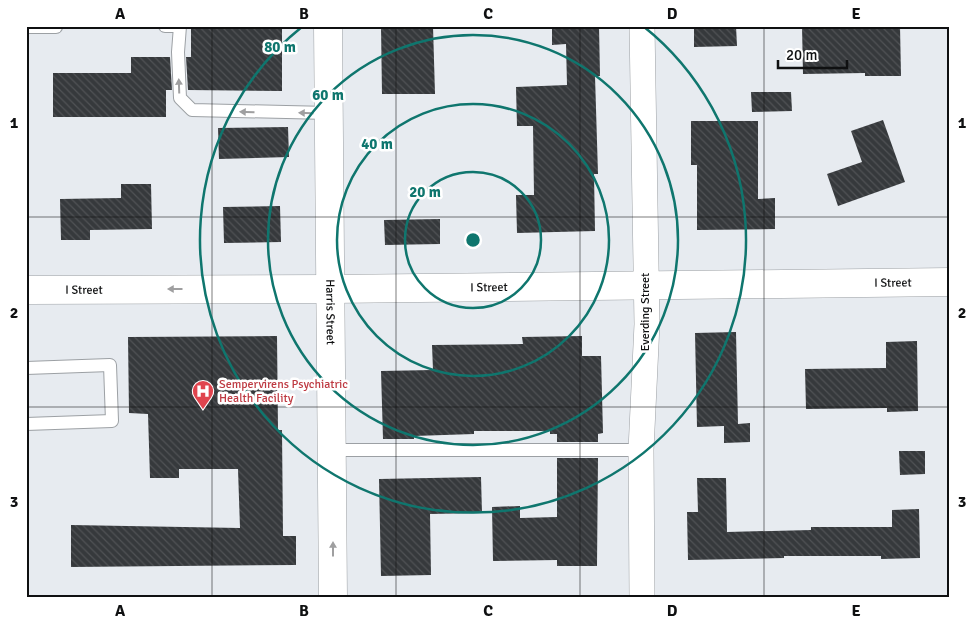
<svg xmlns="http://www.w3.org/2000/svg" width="976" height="624" font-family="Signika,sans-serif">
<defs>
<pattern id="building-back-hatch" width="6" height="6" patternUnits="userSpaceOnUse" patternTransform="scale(1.25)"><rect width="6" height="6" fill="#36393c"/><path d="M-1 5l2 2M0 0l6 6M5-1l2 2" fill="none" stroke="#505255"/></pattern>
</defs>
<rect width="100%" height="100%" fill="#e7ebf0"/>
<g fill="url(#building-back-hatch)">
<path d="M191 26H282V91L188 90 186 57H191Z"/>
<path d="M381 26H433L435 94H382Z"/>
<path d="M552 26H599L600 76H595L598 174H594L595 231 517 233 516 195H534L533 126H517L516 87 567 85 566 44 552 45Z"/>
<path d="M694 26H736L737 46 694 47Z"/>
<path d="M802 26H900L901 76H865V73L803 74Z"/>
<path d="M131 57H170L172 90H166V117H53V73H131Z"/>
<path d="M751 92H791L792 111 752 112Z"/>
<path d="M883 120 905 182 838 206 827 174 862 162 851 131Z"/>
<path d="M691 121H758V199L775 198V229L697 230V165H691Z"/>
<path d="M288 127 289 157 219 159 218 128Z"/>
<path d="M121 184H151L152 229 90 230V240H61L60 199 121 198Z"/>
<path d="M280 206 281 242 224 243 223 207Z"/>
<path d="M440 219V244L385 245 384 220Z"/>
<path d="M736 332 738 424 750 423V442L724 443V426L697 427 695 333Z"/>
<path d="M277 336 278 430H282L283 536H296V565L71 567V525L240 528 238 469H179V478H150L148 414 129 413 128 337Z"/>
<path d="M582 336V356H601L603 433 598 434V442H557V434H550V431H474V434L414 436V439H383L381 371 433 370 432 345 523 344 522 337Z"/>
<path d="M917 341 918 411 887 412V408L806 409 805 369 886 368V342Z"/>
<path d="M899 451H925V474L900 475Z"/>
<path d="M557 458H598L597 566H557V560L493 561 492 507 520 506V518L557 517Z"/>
<path d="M481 477 482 513 430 514 431 575 381 576 379 479Z"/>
<path d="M697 478H726L727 532 811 530V527H892V510L919 509 920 558 881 559V556H784V558L688 560 687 512H698Z"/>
</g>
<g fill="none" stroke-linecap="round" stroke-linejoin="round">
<g stroke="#9ca0a4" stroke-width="14">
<g id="service">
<path d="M165 26H180"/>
<path d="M180 26 178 52 180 98 192 110 329 113"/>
<path d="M26 27H56"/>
<path d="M26 368 110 365 112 421 26 424"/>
<path d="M332 450H641"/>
</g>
</g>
<g stroke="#9ca0a4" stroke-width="26">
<path id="minor" d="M642 26 647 324 641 450 642 598"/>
</g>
<g stroke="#9ca0a4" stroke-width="29">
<g id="tertiary">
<path id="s1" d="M331 289 950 282"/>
</g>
</g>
<g stroke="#9ca0a4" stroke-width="29">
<g id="secondary">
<path id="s2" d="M328 26 333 598"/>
<path id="s3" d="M26 290 331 289"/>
</g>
</g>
<use href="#service" stroke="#fff" stroke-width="12"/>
<use href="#minor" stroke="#fff" stroke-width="25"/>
<use href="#tertiary" stroke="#fff" stroke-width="28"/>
<use href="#secondary" stroke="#fff" stroke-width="28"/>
</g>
<defs><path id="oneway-solid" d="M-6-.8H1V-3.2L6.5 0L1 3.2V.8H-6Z" transform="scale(1.25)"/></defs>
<g fill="#9f9fa0">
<use href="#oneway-solid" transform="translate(179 86) rotate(-92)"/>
<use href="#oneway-solid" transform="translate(247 112) rotate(-178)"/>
<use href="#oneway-solid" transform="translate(306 113) rotate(-179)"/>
<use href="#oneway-solid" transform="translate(175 289) rotate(180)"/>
<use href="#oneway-solid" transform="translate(333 549) rotate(-90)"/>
</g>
<path fill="none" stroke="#0f1011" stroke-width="1" stroke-opacity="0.55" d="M212 26V598M396 26V598M580 26V598M764 26V598M26 217H950M26 407H950"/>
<g fill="none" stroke="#0f766e" stroke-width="2.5">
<circle cx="473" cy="240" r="68"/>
<circle cx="473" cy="240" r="136"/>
<circle cx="473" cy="240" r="205"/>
<path d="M643 26A273 273 0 1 1 303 26"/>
</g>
<defs>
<g id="hospital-pin" transform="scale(1.125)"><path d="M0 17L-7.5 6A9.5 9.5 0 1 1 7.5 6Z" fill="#e0444e" stroke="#fff"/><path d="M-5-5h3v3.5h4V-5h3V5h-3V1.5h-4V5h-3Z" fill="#fff"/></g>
</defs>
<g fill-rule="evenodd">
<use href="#hospital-pin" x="203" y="391"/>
</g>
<g text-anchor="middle" stroke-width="5" stroke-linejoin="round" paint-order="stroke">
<g font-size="12" fill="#0f1011" stroke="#fff">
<text dy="4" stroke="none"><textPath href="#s1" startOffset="562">I Street</textPath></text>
<text dy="4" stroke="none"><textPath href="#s1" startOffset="158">I Street</textPath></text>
<text dy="4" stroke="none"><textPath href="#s3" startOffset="58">I Street</textPath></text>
<text dy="4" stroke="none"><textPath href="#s2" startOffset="286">Harris Street</textPath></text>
<text transform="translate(645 312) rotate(-90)" y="4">Everding Street</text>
</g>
<g font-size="12" fill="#be3a42" stroke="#fff" text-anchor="start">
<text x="219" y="388">Sempervirens Psychiatric<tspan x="219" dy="14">Health Facility</tspan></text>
</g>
</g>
<circle cx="473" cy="240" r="8" fill="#0f766e" stroke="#fff" stroke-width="2.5"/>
<g font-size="15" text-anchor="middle" font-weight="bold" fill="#0f766e" stroke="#fff" stroke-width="5" stroke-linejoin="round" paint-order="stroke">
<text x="280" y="52">80 m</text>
<text x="328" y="100">60 m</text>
<text x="377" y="149">40 m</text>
<text x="425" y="197">20 m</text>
</g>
<rect width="976" height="624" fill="none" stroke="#ffffff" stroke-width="55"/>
<path d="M778 60v8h69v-8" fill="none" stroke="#0f1011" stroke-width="2.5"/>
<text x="786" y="60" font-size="15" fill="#0f1011" stroke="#ffffff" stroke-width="4" paint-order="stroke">20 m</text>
<rect x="28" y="28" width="920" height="568" fill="none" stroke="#0f1011" stroke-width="2"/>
<g font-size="16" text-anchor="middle" font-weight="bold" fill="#0f1011">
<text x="120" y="19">A</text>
<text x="304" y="19">B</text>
<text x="488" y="19">C</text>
<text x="672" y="19">D</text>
<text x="856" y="19">E</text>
<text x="14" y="128">1</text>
<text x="962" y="128">1</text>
<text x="14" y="318">2</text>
<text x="962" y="318">2</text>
<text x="14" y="507">3</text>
<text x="962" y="507">3</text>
<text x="120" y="616">A</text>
<text x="304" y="616">B</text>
<text x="488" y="616">C</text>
<text x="672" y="616">D</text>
<text x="856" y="616">E</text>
</g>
</svg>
